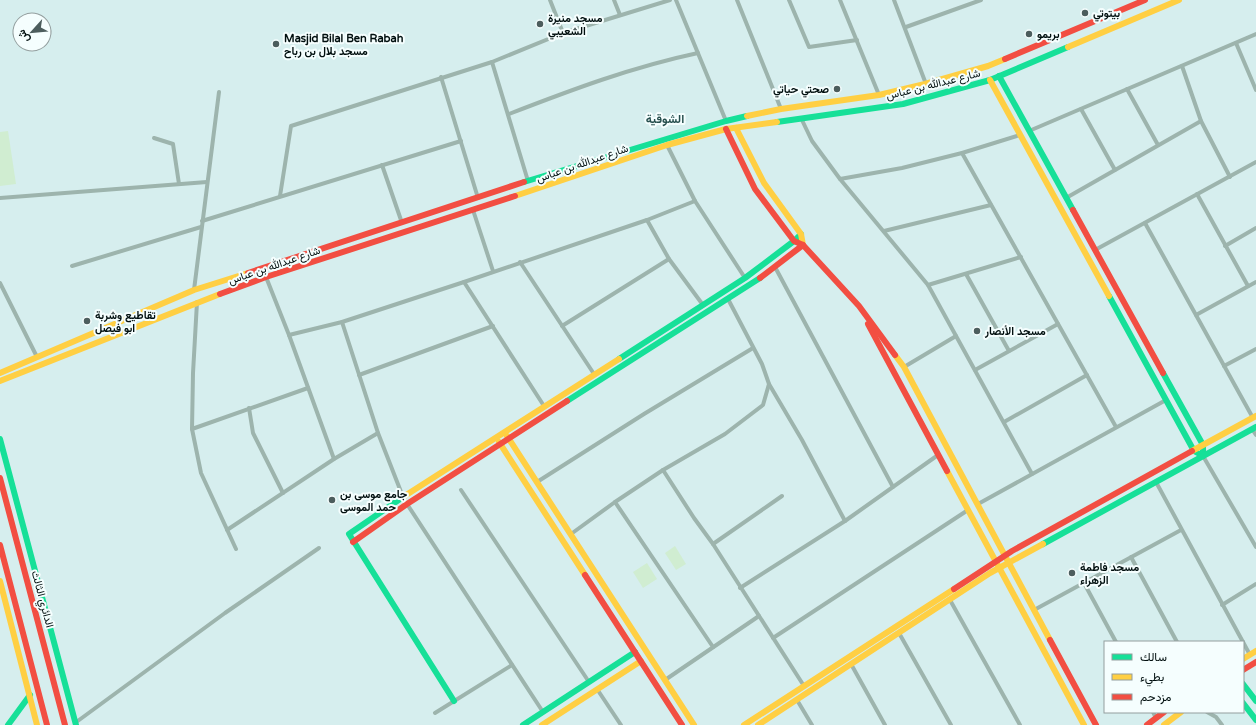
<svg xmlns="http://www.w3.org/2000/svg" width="1256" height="725" font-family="'Varela Round',Vazirmatn,sans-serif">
<rect width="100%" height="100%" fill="#d6eeee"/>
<g fill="#d0edd1">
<path d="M8 131 16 184 0 186V132Z"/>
<path d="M675 546 686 564 676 570 665 553Z"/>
<path d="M647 563 657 579 643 588 633 572Z"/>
</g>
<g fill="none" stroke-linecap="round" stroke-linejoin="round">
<g stroke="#9db4ad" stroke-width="4">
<path d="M550 0 563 33"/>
<path d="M614 0 620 15"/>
<path d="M676 0 726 121"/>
<path d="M737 0 781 109"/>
<path d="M789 0 809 47 857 40"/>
<path d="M840 0 879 95"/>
<path d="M894 0 926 84"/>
<path d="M906 27 981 0"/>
<path d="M1236 43 1256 90"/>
<path d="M492 62 528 181"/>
<path d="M1182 66 1201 121 1230 177"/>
<path d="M441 77 478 198"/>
<path d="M1127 89 1158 145"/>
<path d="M1081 109 1115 170"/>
<path d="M509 114C571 90 632 67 698 53"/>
<path d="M801 118 812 141 840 179 928 285 1032 474"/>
<path d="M1029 131 1256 34"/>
<path d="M154 138 173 144 179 184"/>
<path d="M667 145 695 201 745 278"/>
<path d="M962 153 1116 427"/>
<path d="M382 165 402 223"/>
<path d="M840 179 902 168 962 153 1020 135"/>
<path d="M1197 194 1248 286"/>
<path d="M280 196 291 126 492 62 563 33 670 0"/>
<path d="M0 198 207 182"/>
<path d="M1066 198 1201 121"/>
<path d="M473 210 493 271"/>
<path d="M647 220 669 259 703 305"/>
<path d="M202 221 461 141"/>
<path d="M1145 223 1253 418"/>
<path d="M884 231 991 205"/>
<path d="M1225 246 1256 228"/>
<path d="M1095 250 1256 162"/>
<path d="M520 262 594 374"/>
<path d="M72 266 201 227"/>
<path d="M775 267 893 487"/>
<path d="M966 274 1009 351"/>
<path d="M266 277 289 335 334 459"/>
<path d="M464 282 544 406"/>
<path d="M0 283 37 357"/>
<path d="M928 285 1021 257"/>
<path d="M194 290 219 92"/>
<path d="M1196 315 1256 282"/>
<path d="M342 322 378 433 403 497"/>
<path d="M562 326 669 259"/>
<path d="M289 335 342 322 464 282 647 220 695 201"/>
<path d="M1224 366 1256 349"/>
<path d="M904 367 956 336"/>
<path d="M975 370 1058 324"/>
<path d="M359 375 493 326"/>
<path d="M769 384 802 440 845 521"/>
<path d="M249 408 253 433 283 493"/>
<path d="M1004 422 1087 375"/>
<path d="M192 429 193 373 197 302"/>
<path d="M1252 429 1256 435"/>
<path d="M1203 456 1256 547"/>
<path d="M663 470 694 518 713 544 804 686"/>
<path d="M537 482 644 414 753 348"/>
<path d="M1156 482 1243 642"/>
<path d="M461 490 589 682"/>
<path d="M615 502 713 647"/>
<path d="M407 504 543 712"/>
<path d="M978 504 1166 400"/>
<path d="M227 530 334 459 378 433"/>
<path d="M571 534 615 502 663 470 725 434 763 405 769 384 762 364 728 299"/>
<path d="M713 544 782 496"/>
<path d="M236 549 201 473 192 429 308 388"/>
<path d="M1131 557 1177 642"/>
<path d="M1084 583 1116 642"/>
<path d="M740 588 845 521 938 455"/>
<path d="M950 600 1020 725"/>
<path d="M1222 605 1256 584"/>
<path d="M1034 610 1181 530"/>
<path d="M899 633 951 725"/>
<path d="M773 638 968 510"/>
<path d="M1243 642 1250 655"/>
<path d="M851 664 885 725"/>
<path d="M665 680 759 616"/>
<path d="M597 689 621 725"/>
<path d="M797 700 812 725"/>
<path d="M1153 712 1156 718"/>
<path d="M1207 712 1216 717 1222 725"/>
<path d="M435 713 512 665"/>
<path d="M75 723 225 613 319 548"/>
</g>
<g stroke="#16e098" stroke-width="6">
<path d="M999 76 1073 210"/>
<path d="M777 122 903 104 990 80 1068 47"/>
<path d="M524 182 726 121 747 116"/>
<path d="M1109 296 1194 451 1203 456V445L1163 373"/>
<path d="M619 359 745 278 794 241 801 234"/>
<path d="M567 401 760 278"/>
<path d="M0 439 76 725"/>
<path d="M403 497 349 534 454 701"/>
<path d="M1043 544 1256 427"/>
<path d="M1243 684 1256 701"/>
<path d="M1243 703 1256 720"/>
<path d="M8 725 30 695"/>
<path d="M523 725 635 652"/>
</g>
<g stroke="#ffcf43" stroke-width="6">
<path d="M1068 47 1179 0"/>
<path d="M990 80 1109 296"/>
<path d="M747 116 781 109 879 95 925 84 988 66 1005 59"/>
<path d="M736 128 764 183 801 234 803 245"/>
<path d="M515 196 667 145 726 129 777 122"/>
<path d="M895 355 904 367 1050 640"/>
<path d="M0 373 194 290 248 273"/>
<path d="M0 381 220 294"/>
<path d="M507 436 694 725"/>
<path d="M499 442 585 575"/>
<path d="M1192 451 1256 416"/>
<path d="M947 471 1084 725"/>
<path d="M403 497 619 359"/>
<path d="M0 581 37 725"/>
<path d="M1243 659 1256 651"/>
<path d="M542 725 641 661"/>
<path d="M744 725 954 589"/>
<path d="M758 725 990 573 1043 544"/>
<path d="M1164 725 1181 712"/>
</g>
<g stroke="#f24e42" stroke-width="6">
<path d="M1005 59 1145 0"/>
<path d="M726 129 755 189 794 241 803 245 859 306 895 355"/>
<path d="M1073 210 1163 373"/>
<path d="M248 273 524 182"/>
<path d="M760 278 803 245"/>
<path d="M220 294 266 277 515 196"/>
<path d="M868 324 947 471"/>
<path d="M0 478 65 725"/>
<path d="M353 542 407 504 567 401"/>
<path d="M0 545 47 725"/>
<path d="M585 575 682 725"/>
<path d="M954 589 1012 551 1192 451"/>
<path d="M1050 640 1096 725"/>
<path d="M1243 670 1256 662"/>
<path d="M1147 725 1164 712"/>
</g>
</g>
<g fill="#4c5d5d" stroke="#f5fefe" stroke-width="1.5">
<circle cx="1085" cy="13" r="4"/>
<circle cx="540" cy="24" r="4"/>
<circle cx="1029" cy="34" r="4"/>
<circle cx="276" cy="44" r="4"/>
<circle cx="837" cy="89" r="4"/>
<circle cx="87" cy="321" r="4"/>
<circle cx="977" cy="331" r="4"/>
<circle cx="332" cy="500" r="4"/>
<circle cx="1072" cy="573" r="4"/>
</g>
<g text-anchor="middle" stroke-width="4" stroke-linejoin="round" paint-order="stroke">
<g font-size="11" font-weight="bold" fill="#010f0f" stroke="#f5fefe" text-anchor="start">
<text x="1093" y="17">بيتوتي</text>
<text x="548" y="22">مسجد منيرة<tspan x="548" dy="13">الشعيبي</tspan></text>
<text x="1037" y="38">بريمو</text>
<text x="284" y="42">Masjid Bilal Ben Rabah<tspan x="284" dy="13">مسجد بلال بن رباح</tspan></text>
<text x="829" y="93" text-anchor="end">صحتي حياتي</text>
<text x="95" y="319">تقاطيع وشربة<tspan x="95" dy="13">ابو فيصل</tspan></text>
<text x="985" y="335">مسجد الأنصار</text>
<text x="340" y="498">جامع موسى بن<tspan x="340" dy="13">حمد الموسى</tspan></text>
<text x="1080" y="571">مسجد فاطمة<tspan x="1080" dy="13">الزهراء</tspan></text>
</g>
<g font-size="11" fill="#010f0f" stroke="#f5fefe">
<text transform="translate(933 84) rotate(-14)" y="4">شارع عبدالله بن عباس</text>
<text transform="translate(582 163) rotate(-19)" y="4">شارع عبدالله بن عباس</text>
<text transform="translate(274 265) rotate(-19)" y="4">شارع عبدالله بن عباس</text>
<text transform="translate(43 599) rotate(75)" y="4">الدائري الثالث</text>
</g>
<g font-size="12" font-weight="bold" fill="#254e4d" stroke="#f5fefe">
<text x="665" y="123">الشوقية</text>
</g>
</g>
<rect x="1104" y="641" width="140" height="72" fill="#f5fefe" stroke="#939e9e"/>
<rect x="1112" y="654" width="20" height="6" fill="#16e098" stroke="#939e9e"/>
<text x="1140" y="661" font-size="12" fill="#010f0f">سالك</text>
<rect x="1112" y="674" width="20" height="6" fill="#ffcf43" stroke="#939e9e"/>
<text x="1140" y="681" font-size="12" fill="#010f0f">بطيء</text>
<rect x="1112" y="694" width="20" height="6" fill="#f24e42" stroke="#939e9e"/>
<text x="1140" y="701" font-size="12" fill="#010f0f">مزدحم</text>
<g transform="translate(32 32) rotate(243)"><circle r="19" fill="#f5fefe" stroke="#939e9e"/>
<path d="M0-3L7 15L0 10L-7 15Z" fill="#4c5d5d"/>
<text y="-6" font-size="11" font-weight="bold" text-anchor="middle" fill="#010f0f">ش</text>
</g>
</svg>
